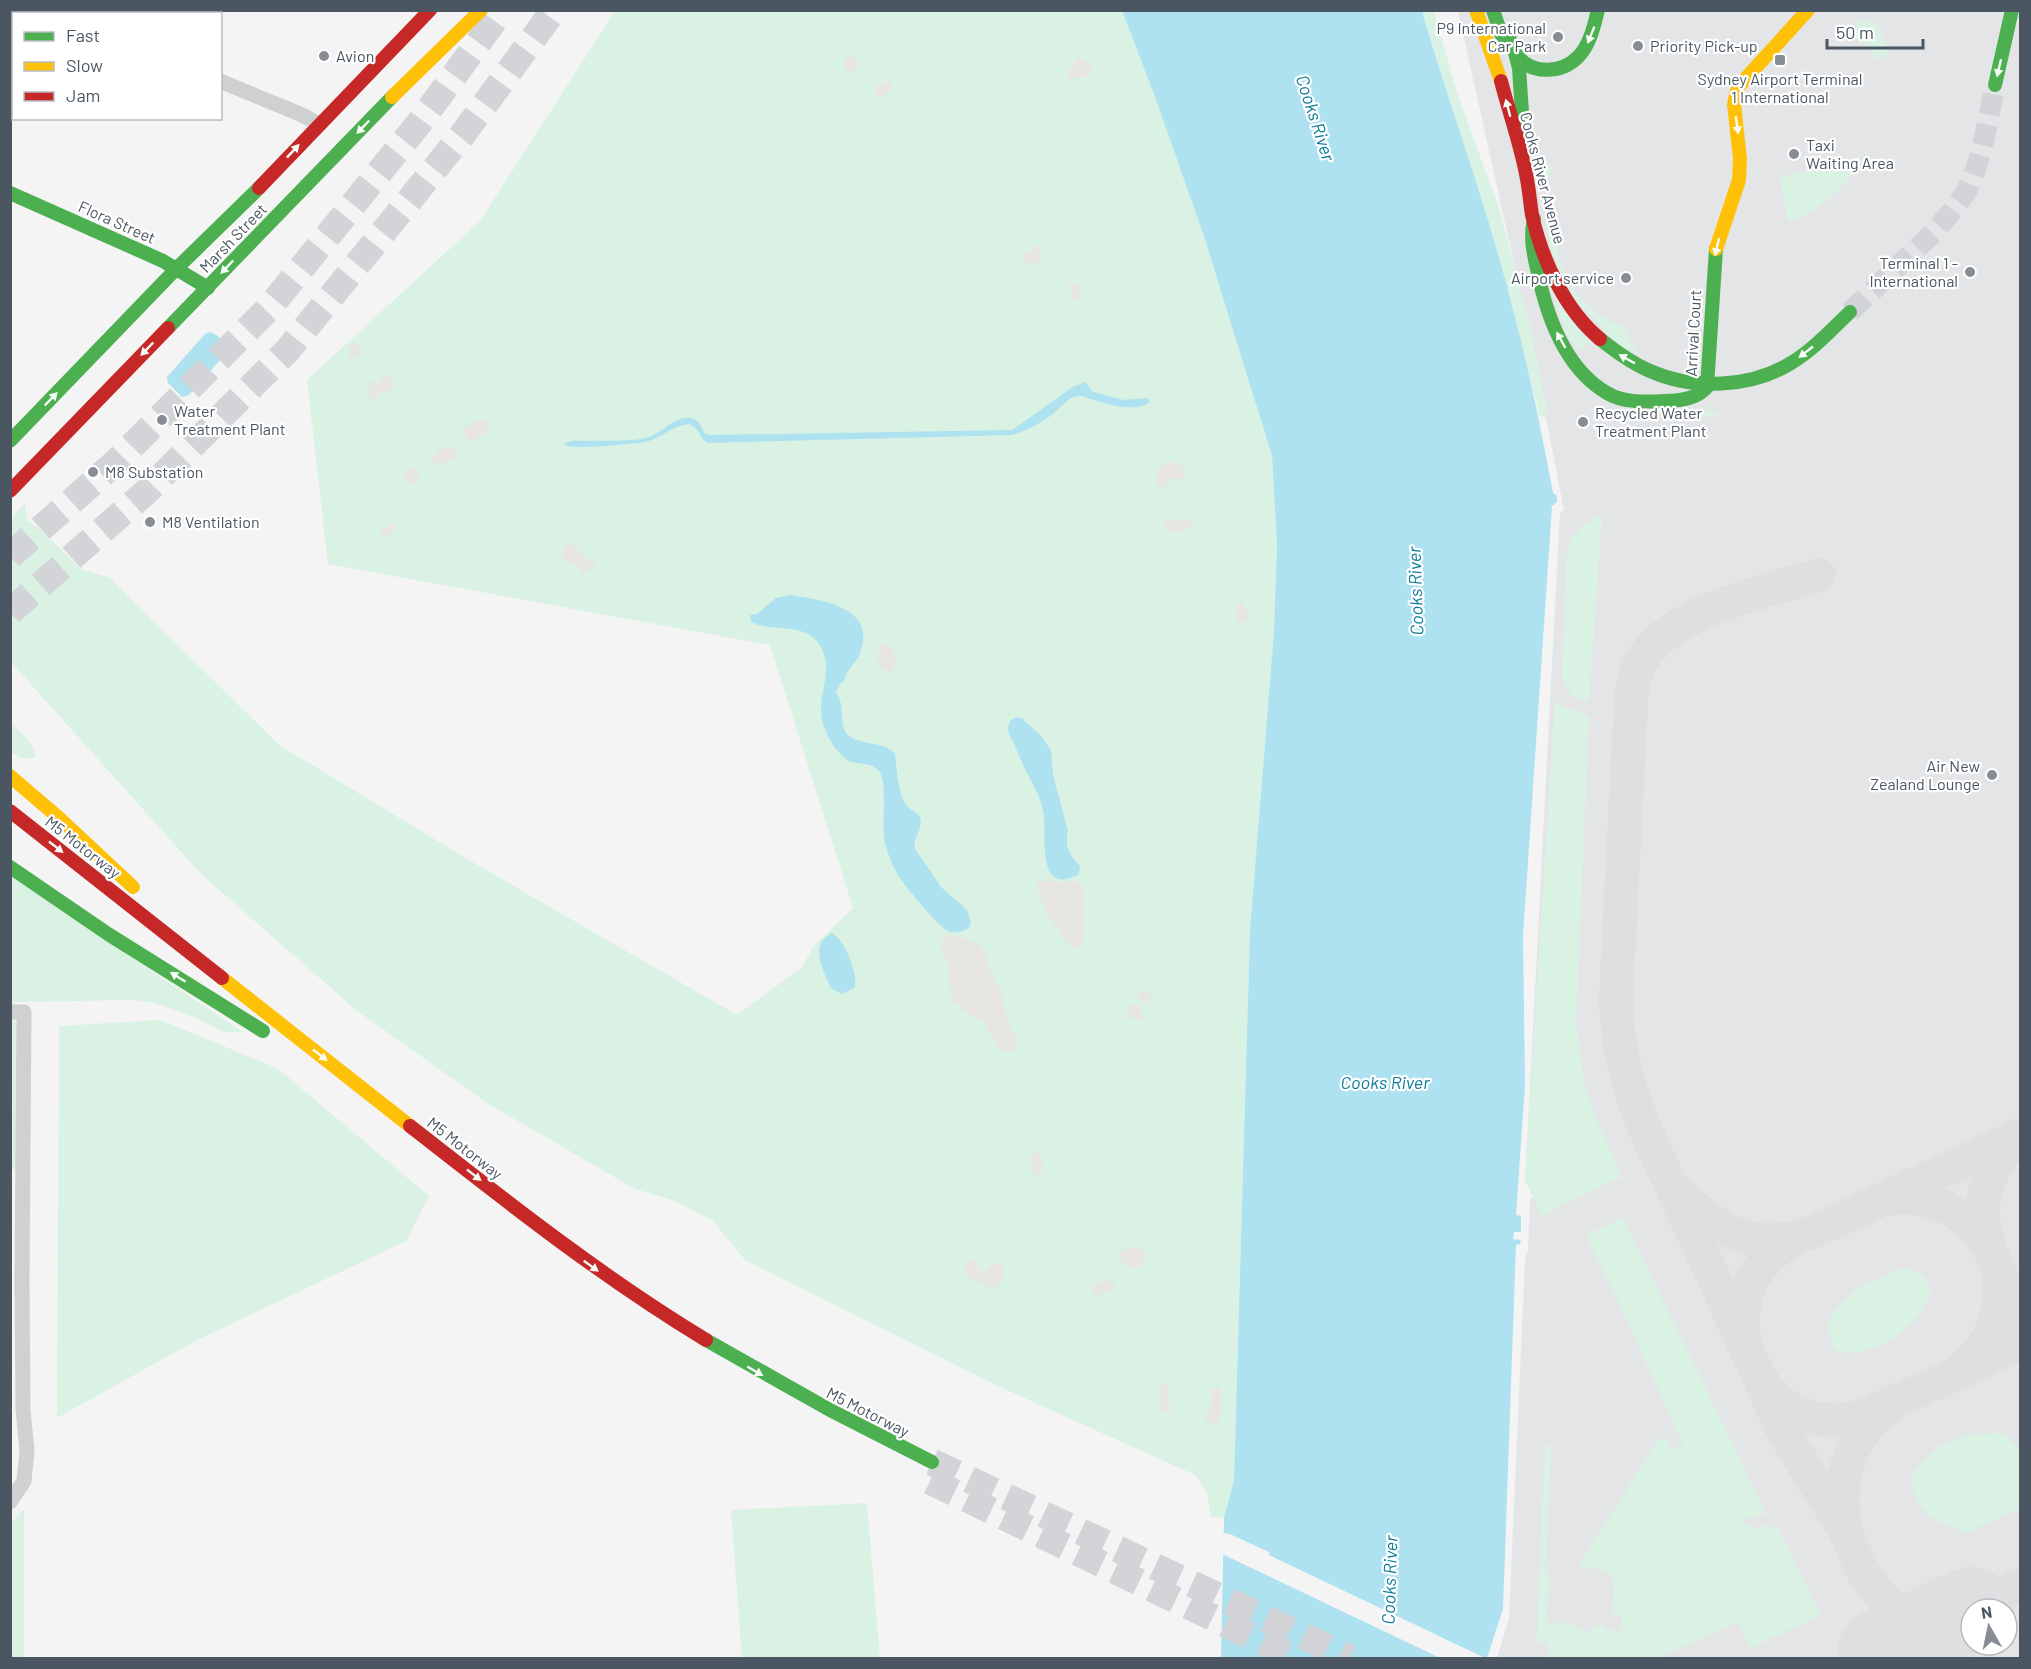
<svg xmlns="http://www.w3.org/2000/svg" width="2031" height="1669" font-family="Barlow,sans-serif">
<rect width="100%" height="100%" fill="#f4f4f4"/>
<path fill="#e4e5e7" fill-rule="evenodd" d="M1458 11H2020V1658H1497L1509 1618 1525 1260 1528 1250 1530 1200 1533 1196 1525 1180 1560 512 1564 510 1527 322ZM1971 1609H2007V1645H1971Z"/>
<g fill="#d9f2e3">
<path d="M615 11H1122L1154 94 1205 236 1272 456 1277 546 1274 631 1250 930 1234 1480 1224 1518 1211 1517 1207 1492 1195 1475 998 1386 745 1260 713 1221 673 1200 635 1189 487 1103 356 1010 201 874 11 662 10 520 25 503 27 520 43 532 82 570 109 577 279 745 474 863 737 1015 802 967 813 947 853 908 770 645 328 564 307 380 480 221Z"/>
<path d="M1422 11H1434L1457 93 1499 208 1530 326 1548 416 1539 417C1535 392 1527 367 1521 342 1494 229 1454 121 1422 11Z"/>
<path d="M1861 20H1871L1880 27 1889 53 1878 60 1874 59 1871 45 1861 42 1855 37V26Z"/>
<path d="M1857 157H1859L1861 160C1859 176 1804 225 1788 220L1780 180 1783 176 1850 164Z"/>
<path d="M1546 163H1550L1551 170 1545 188 1539 187 1540 168Z"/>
<path d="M1549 218C1560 265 1571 312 1623 325L1635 350 1642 357 1617 344 1572 296 1551 249 1545 219Z"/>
<path d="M1555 298 1589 341 1579 351 1566 333Z"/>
<path d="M1633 408 1691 412 1718 410 1719 415 1701 417 1640 412Z"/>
<path d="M1602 514 1589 702C1572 698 1565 692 1562 675L1567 551C1572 531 1586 524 1602 514Z"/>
<path d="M1555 701 1563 707 1589 716 1576 1025 1584 1080 1588 1094 1596 1118 1622 1177 1566 1203 1542 1217 1525 1180Z"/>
<path d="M11 723C22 734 33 742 36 758H22L11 752Z"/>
<path d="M10 876 243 1032H224L191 1016 155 1003 135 1000 11 1002Z"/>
<path d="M10 1019 16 1023 19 1170 11 1169Z"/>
<path d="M160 1020 277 1068 429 1196 406 1241 197 1340 57 1418 59 1026Z"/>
<path d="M1623 1218 1766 1513 1751 1518 1737 1519 1756 1529 1761 1526 1779 1529 1821 1615 1750 1648 1738 1622 1659 1658H1541L1554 1655H1550L1547 1643H1538L1537 1637 1545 1446H1551L1545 1568 1549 1578 1546 1622 1575 1624V1628L1582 1629V1631L1592 1632 1593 1625 1605 1626V1630L1621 1631 1622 1617 1615 1614 1613 1611 1614 1584 1609 1572 1599 1569 1578 1567 1658 1440 1665 1437 1672 1451 1683 1445 1625 1316 1586 1235Z"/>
<path d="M1906 1269C1976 1287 1871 1372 1834 1349L1827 1328 1831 1315 1858 1288 1899 1270Z"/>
<path d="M1993 1433H2006C2008 1442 2018 1444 2020 1453 2023 1462 2021 1492 2020 1503L2014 1510 1967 1533C1944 1524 1922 1519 1914 1493 1912 1486 1910 1481 1912 1474 1938 1441 1952 1436 1993 1433Z"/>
<path d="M867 1503 880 1658H742L731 1510Z"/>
<path d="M24 1509V1658H11V1524Z"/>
</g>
<g fill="#e7e6e1">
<circle cx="850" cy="64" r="7"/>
<path d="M1079 58 1091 62 1093 69 1086 77 1070 79 1066 72 1074 67 1076 59Z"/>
<path d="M887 82 892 84 893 90 880 97 875 95 876 86Z"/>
<path d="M1037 245 1040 247 1042 257 1034 265H1028L1022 260V256Z"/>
<path d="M1072 283 1076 284 1082 291 1080 301 1075 300 1068 285Z"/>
<path d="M356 343 361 347V353L351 361 348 359 351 353 348 346Z"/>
<path d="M386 374 394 379V385L387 392H378L376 398 371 400 369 395 370 382 375 381 377 384H380L382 383 380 378Z"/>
<path d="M487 420 490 424C486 434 479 441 468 441L465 435V428L477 421Z"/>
<path d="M441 448H455L458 454 457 457 444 463 433 464 431 458Z"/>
<path d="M1167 462H1172L1182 466 1186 475 1182 479 1173 478 1167 486 1159 487C1154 476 1158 469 1167 462Z"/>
<circle cx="411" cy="477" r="8"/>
<path d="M1166 517 1174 521 1191 519 1194 524 1184 532H1172L1168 530 1163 521Z"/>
<path d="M396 523 397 529 389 536H381L382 530 392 524Z"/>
<path d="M570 544H574L585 558 594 561V567L583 575 577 565 563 559 561 555 563 546Z"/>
<path d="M1240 602 1244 604 1249 615 1246 621 1241 623 1235 618V607Z"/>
<path d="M889 643C894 653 899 662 892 671 876 673 876 655 881 644Z"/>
<path d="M1043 880 1058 883 1071 881 1080 883 1085 892C1082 911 1088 928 1081 946L1074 948C1056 932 1042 906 1036 883Z"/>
<path d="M944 934 968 939 981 947 987 958 991 974 1000 988 1008 1023 1014 1033 1017 1043 1014 1050 1004 1051 997 1047 982 1020 968 1014 952 1000 947 962 941 946Z"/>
<path d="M1143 991H1148L1151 995 1149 1007 1145 1006 1144 1002 1138 999V994Z"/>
<path d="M1130 1005 1140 1006 1143 1019 1142 1022H1139L1135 1017 1129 1019 1127 1017 1126 1011Z"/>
<path d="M1034 1152 1041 1155 1043 1171 1036 1176 1033 1174 1030 1157Z"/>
<path d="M1133 1247C1140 1247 1144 1250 1146 1257L1141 1266 1130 1269 1122 1262 1119 1254 1122 1250Z"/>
<path d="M970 1260H975L979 1270 981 1271 987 1270 993 1263 1003 1266 1004 1275 998 1286 989 1287 968 1276 965 1267Z"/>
<path d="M1106 1280 1116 1283 1114 1289 1101 1295 1092 1293 1091 1287Z"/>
<path d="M1166 1382 1170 1386 1167 1398 1172 1410 1167 1414 1162 1410 1159 1389V1385Z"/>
<path d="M1217 1386 1222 1391V1411L1219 1421 1212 1424 1206 1421 1205 1416 1211 1406V1389Z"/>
</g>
<g fill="#aee2f0">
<path d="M1122 11H1422C1450 108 1486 203 1511 302 1528 365 1541 428 1553 493L1557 496V502L1552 506 1523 936 1525 1085 1516 1215 1521 1216V1232H1514L1513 1239 1521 1240 1520 1244 1516 1245 1503 1609 1487 1658H1221L1224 1518 1234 1480 1250 930 1274 631 1277 546 1272 456 1204 236 1154 94Z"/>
<path d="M209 332C217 334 228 343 227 352L189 395 182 397 168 383 167 377 205 334Z"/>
<path d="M1085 382 1093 392 1123 400 1146 398 1149 399V403C1133 412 1110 405 1094 400 1089 399 1084 396 1080 396 1068 396 1062 407 1053 414 1041 423 1026 431 1012 435L708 443C699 439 700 428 689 424 671 426 662 438 645 442 632 444 574 450 564 445L565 443 572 441C593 440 635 443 652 436 664 430 679 413 694 419 700 422 702 429 705 434L711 435 1012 430 1073 387Z"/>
<path d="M791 595C823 600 878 608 860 653 855 665 848 667 844 681L840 684 836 693C846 705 838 722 847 734 856 745 883 741 895 753 897 770 897 790 906 805 910 811 918 811 920 817 924 829 912 837 915 849L942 888 967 910 971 922 969 928C963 932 955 934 948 931 939 927 905 886 899 877 893 867 888 855 885 843 881 827 888 782 879 771 872 762 858 765 849 761 836 753 825 734 822 719 817 695 834 671 821 647 807 621 773 633 751 622L750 615 757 614 776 598Z"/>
<path d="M1018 717 1023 719 1042 737 1051 750 1053 775 1068 831C1064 846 1070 856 1080 866L1079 874C1071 878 1061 883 1053 876 1042 866 1045 831 1044 817 1043 801 1034 787 1027 773 1020 759 1015 745 1008 731 1008 723 1010 719 1018 717Z"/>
<path d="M831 933C844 936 858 975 855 987L842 994 832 989C826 979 815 955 821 943 823 939 828 936 831 933Z"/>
</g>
<path fill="#f4f4f4" d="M1221 1532 1230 1534 1269 1552V1555L1485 1658H1440L1220 1553Z"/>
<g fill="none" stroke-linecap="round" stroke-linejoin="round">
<g stroke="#dedfe0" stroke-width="34">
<path d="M1819 575C1767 591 1663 612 1639 666 1631 683 1631 702 1630 721L1616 998C1617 1086 1654 1148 1690 1226 1720 1292 1751 1359 1781 1426 1799 1461 1823 1493 1842 1527 1854 1547 1859 1570 1874 1588 1886 1604 1911 1621 1932 1620 1955 1620 1998 1595 2020 1585"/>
<path d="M2019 1138C2006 1148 1997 1161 1991 1175 1968 1224 2000 1271 2020 1315"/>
<path d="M1680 1193C1718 1232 1755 1252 1810 1233L2020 1135"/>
<path d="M1888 1199C1931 1192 1967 1212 1989 1248"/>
<path d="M1744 1338C1737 1294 1757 1257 1798 1238"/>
<path d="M1963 1367C1993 1345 2003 1310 1998 1274"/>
<path d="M1766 1386C1789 1419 1828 1426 1864 1416L2020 1344"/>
<path d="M1846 1530C1835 1485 1849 1436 1887 1409"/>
</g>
<path stroke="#dedfe0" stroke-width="86" d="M1881 1651 1971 1610"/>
<path stroke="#d2d4d7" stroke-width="21" stroke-dasharray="21 10" stroke-linecap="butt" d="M1850 312 1934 232C1946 218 1959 204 1968 188 1983 156 1988 119 1995 85"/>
<g stroke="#d2d4d7" stroke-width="27" stroke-dasharray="27 14" stroke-linecap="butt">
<path d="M10 556 117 461 269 308 420 122 502 10"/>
<path d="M10 612 147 491 287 351 463 134 554 10"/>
<path d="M932 1462 1350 1658"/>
<path d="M930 1481 1296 1658"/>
</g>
<g stroke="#ced0d2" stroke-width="15">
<path d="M66 10 72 14"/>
<path d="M206 14 207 10"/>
<path d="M220 81 300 114 319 124"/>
<path d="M10 1012H24L22 1281 23 1410 27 1451 24 1481 10 1502"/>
</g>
<g stroke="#4caf50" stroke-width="14">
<path d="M1493 10 1501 34 1513 48"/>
<path d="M1508 32C1510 40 1511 48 1516 54 1530 75 1561 74 1578 57 1590 45 1594 26 1598 10"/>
<path d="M1515 53 1519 68 1523 127"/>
<path d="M1995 85 2012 10"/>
<path d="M10 193 163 261 208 288"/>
<path d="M1534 219C1530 236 1533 252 1537 269 1546 314 1564 368 1607 393 1623 403 1647 402 1665 401 1680 401 1697 399 1707 387L1716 249"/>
<path d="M168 328 392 97"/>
<path d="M1600 339C1615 351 1631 363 1650 371 1693 390 1751 388 1791 363 1813 350 1831 330 1850 312"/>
<path d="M10 441 177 268 259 188"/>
<path d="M10 867 108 934 263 1031"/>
<path d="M706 1340 830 1410 932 1462"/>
</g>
<g stroke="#ffc107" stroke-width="14">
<path d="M1476 10 1501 81"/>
<path d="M392 97 481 10"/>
<path d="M1716 249 1739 180 1740 159 1734 104 1738 87 1808 10"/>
<path d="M10 776 59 818 133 887"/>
<path d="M222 978 410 1126"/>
</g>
<g stroke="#c62828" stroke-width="14">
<path d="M1501 81C1509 112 1520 143 1526 174 1529 188 1530 202 1532 215 1542 259 1564 309 1600 339"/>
<path d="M259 188 430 10"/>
<path d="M10 491 168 328"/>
<path d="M10 811 222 978"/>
<path d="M410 1126C507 1202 602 1277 706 1340"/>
</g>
</g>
<defs><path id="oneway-solid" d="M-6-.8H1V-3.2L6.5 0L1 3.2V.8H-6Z" transform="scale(1.5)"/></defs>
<g fill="#f6fbf6">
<use href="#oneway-solid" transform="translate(1591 35) rotate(112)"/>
<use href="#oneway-solid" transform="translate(1999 68) rotate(103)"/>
<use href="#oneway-solid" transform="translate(1508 108) rotate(-105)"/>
<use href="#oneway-solid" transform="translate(1737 125) rotate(82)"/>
<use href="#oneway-solid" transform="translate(363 127) rotate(134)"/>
<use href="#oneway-solid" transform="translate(293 151) rotate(-47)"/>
<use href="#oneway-solid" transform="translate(1717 247) rotate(103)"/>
<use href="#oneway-solid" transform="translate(227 267) rotate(134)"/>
<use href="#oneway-solid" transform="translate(1561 340) rotate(-119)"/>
<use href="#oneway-solid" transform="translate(147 349) rotate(134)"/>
<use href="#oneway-solid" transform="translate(1806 352) rotate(142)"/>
<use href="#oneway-solid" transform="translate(1627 359) rotate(-151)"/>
<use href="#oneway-solid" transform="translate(51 399) rotate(-46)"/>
<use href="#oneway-solid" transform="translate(56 847) rotate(38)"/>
<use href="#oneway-solid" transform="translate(178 977) rotate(-148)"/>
<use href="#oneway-solid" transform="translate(320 1055) rotate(38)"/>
<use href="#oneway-solid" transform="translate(474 1175) rotate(38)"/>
<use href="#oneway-solid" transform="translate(591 1266) rotate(36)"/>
<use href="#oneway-solid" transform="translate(755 1371) rotate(30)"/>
</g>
<g fill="#868d94" stroke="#fff" stroke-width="2">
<circle cx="1558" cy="37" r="6"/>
<circle cx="1638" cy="46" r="6"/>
<circle cx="324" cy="56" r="6"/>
<rect x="1774" y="54" width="12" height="12" rx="3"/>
<circle cx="1794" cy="154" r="6"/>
<circle cx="1970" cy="272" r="6"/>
<circle cx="1626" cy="278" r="6"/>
<circle cx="162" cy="420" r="6"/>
<circle cx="1583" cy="422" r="6"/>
<circle cx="93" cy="472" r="6"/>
<circle cx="150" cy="522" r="6"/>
<circle cx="1992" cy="775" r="6"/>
</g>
<g text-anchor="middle" stroke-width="4.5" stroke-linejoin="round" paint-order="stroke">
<g font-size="16" fill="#4a5661" stroke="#fff" text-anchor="start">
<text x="1546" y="34" text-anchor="end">P9 International<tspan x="1546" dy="18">Car Park</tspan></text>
<text x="1650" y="52">Priority Pick-up</text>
<text x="336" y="62">Avion</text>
<text x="1780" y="85" text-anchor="middle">Sydney Airport Terminal<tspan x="1780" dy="18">1 International</tspan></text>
<text x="1806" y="151">Taxi<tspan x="1806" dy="18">Waiting Area</tspan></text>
<text x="1958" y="269" text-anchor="end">Terminal 1 -<tspan x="1958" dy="18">International</tspan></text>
<text x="1614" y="284" text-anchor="end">Airport service</text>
<text x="174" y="417">Water<tspan x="174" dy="18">Treatment Plant</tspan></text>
<text x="1595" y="419">Recycled Water<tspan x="1595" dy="18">Treatment Plant</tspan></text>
<text x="105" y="478">M8 Substation</text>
<text x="162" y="528">M8 Ventilation</text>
<text x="1980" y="772" text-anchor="end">Air New<tspan x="1980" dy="18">Zealand Lounge</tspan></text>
</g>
<g font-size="16" fill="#4a5661" stroke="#fff">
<text transform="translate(1543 178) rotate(75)" y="6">Cooks River Avenue</text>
<text transform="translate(117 222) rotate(24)" y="6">Flora Street</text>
<text transform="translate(233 238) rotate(-46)" y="6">Marsh Street</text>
<text transform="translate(1693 333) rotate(-87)" y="6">Arrival Court</text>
<text transform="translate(83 847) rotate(38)" y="6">M5 Motorway</text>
<text transform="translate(465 1148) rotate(38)" y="6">M5 Motorway</text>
<text transform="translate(868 1412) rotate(27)" y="6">M5 Motorway</text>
</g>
<g font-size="18" font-style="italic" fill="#0c7c9b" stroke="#fff">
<text transform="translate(1315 118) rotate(72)" y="6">Cooks River</text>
<text transform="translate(1416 591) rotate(-92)" y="6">Cooks River</text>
<text x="1385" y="1089">Cooks River</text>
<text transform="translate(1390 1580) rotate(-88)" y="6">Cooks River</text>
</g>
</g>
<rect width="2031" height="1669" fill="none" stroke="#4a5661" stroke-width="24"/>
<rect x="12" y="12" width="210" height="108" fill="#ffffff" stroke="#b7bbc0" stroke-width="1.5"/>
<rect x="24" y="32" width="30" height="9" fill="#4caf50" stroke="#b7bbc0" stroke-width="1.5"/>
<text x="66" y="42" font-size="18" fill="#4a5661">Fast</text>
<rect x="24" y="62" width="30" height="9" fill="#ffc107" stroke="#b7bbc0" stroke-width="1.5"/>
<text x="66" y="72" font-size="18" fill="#4a5661">Slow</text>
<rect x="24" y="92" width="30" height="9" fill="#c62828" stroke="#b7bbc0" stroke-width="1.5"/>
<text x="66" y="102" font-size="18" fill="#4a5661">Jam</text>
<g transform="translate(1989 1627) rotate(351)"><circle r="28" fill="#ffffff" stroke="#b7bbc0" stroke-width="1.5"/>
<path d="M0-4.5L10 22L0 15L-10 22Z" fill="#868d94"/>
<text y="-9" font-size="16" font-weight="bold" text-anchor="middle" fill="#4a5661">N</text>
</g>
<path d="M1827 39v9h96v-9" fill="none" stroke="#4a5661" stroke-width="3"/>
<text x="1836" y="39" font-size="18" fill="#4a5661" stroke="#ffffff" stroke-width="4.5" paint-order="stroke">50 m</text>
</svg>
